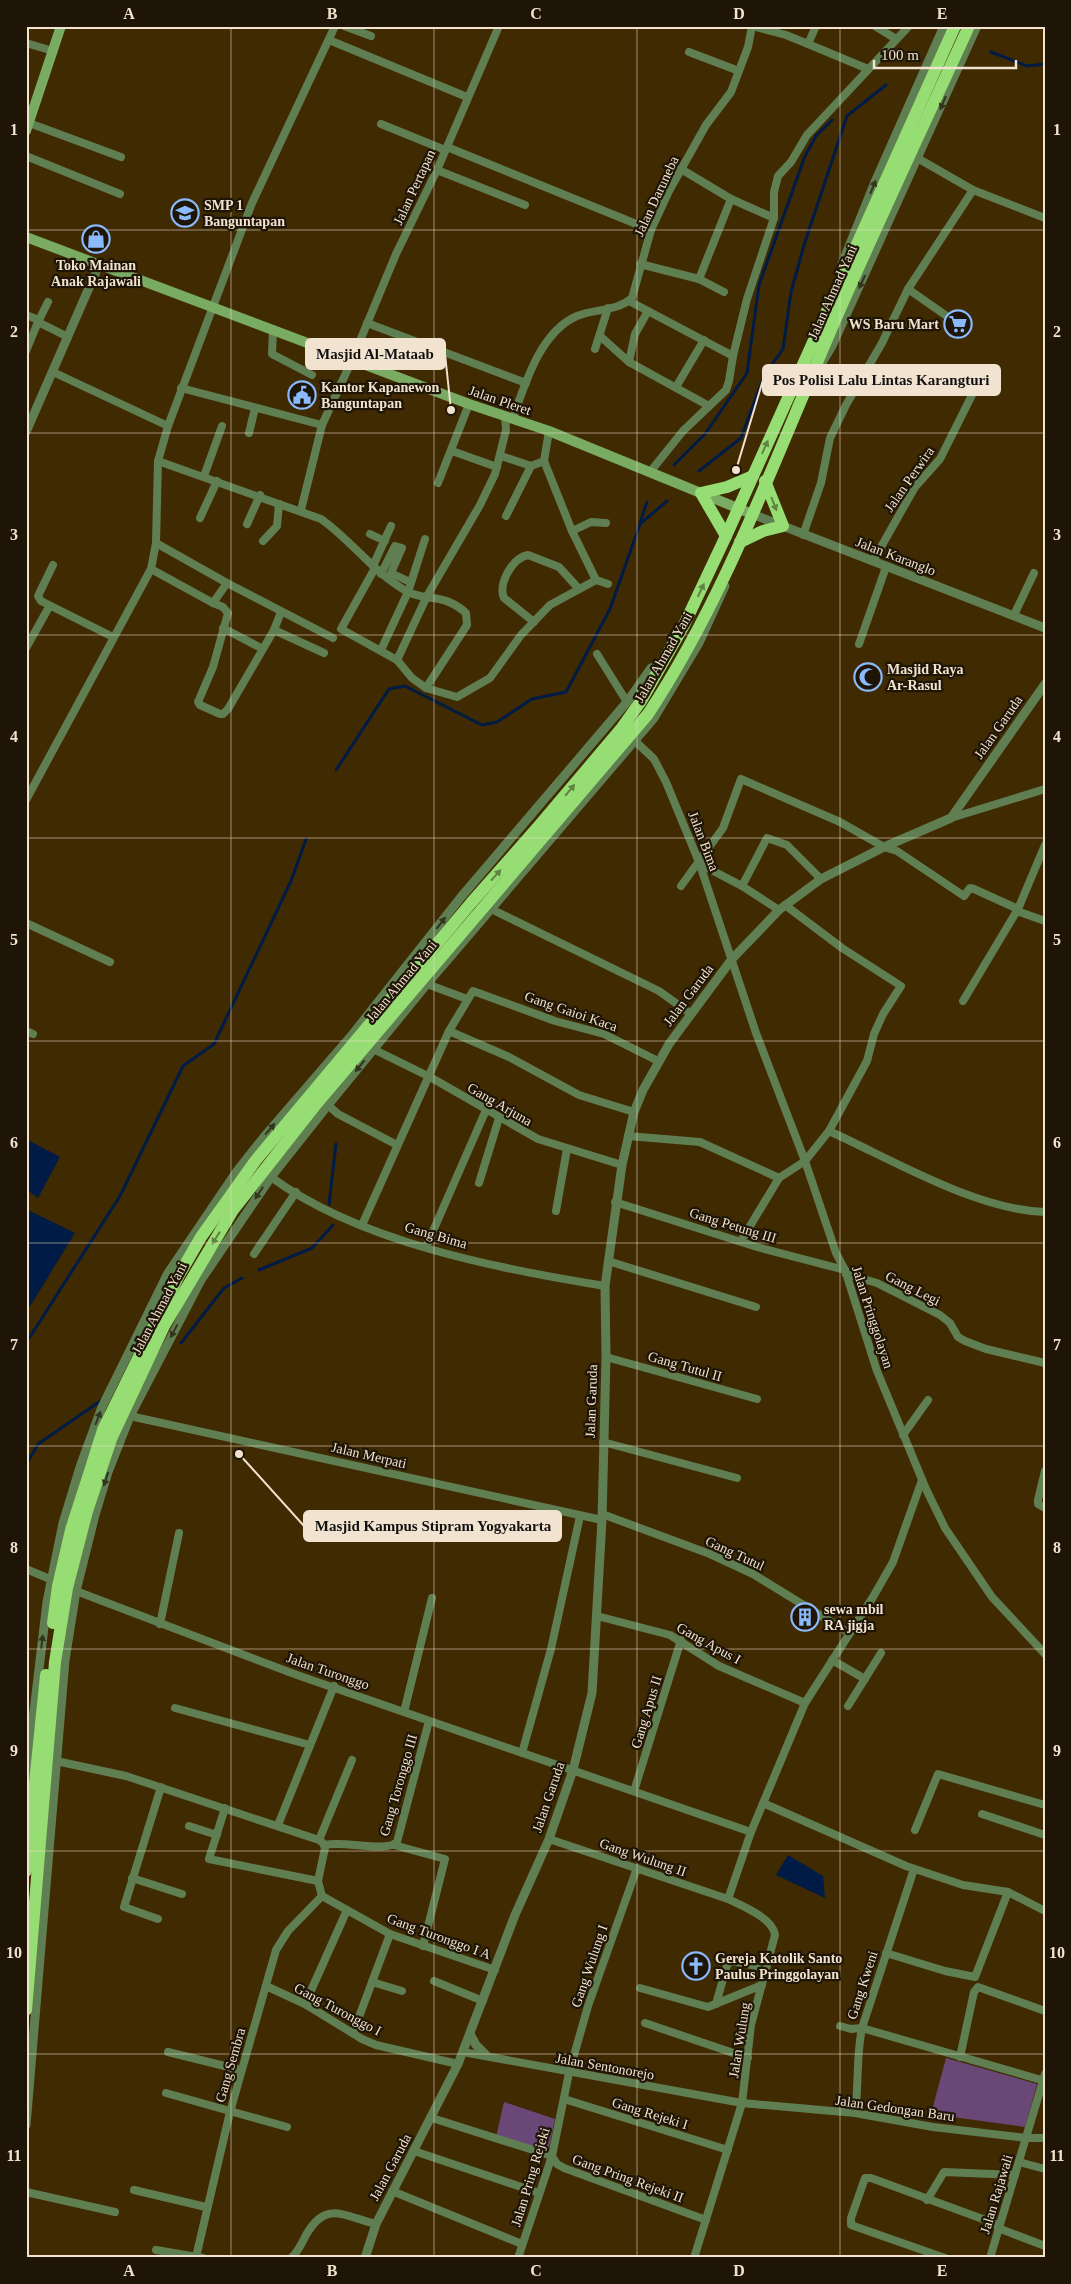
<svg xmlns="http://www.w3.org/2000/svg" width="1071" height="2284" font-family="Georgia,serif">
<rect width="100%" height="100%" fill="#402a02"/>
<g fill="#694776">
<path d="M946 2058 1037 2084 1025 2127 931 2114Z"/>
<path d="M504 2102 555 2119 549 2148 544 2150 496 2137Z"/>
</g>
<g fill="#001b45">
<path d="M26 1139 60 1157 38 1198 26 1189Z"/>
<path d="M26 1209 75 1233 26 1313Z"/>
<path d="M788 1855 823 1876 825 1898 776 1875Z"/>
</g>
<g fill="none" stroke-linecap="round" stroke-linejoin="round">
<g stroke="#001b45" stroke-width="3">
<path d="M991 52 1027 66 1045 64"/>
<path d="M674 465 705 434 747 373 759 285 805 156 816 136 832 120"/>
<path d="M699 471 741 438 764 376 783 349 791 292 805 242 847 116 886 85"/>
<path d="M640 523 647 502"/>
<path d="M336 770 389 689 405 686 482 725 497 722 532 699 566 692 610 609 640 524 667 501"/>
<path d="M329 1204 336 1144"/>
<path d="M259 1270 312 1248 333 1225"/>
<path d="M26 1343 120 1196 183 1066 214 1044 291 881 306 839"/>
<path d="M181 1343 224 1288 242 1278"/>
<path d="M26 1465 38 1444 102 1400"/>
</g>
<g stroke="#5f7e51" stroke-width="8">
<path d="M344 26 371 36"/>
<path d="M752 26 786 35 808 44 816 26"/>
<path d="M875 26 896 39"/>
<path d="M329 40 467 97"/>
<path d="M26 43 53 51"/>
<path d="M808 44 868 69"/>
<path d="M689 52 739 71"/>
<path d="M29 123 121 157"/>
<path d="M381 124 445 150"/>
<path d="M447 147 651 230"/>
<path d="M26 156 120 194"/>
<path d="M919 159 973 190 1045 218"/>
<path d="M681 169 731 199 774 218 747 299 733 356"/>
<path d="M437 170 525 205"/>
<path d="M774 218V192L778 176 791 162 807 135 909 26"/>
<path d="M640 264 699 279 724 292"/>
<path d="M699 279 731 199"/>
<path d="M908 289 951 319"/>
<path d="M629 301 733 356 729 381 726 390 683 431 650 472"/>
<path d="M648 311 635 334 629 362 709 406"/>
<path d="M26 315 39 320"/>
<path d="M38 322 48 302"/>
<path d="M367 323 526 383"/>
<path d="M273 329 272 354 312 375"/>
<path d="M600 336 629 362"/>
<path d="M595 349 608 308"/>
<path d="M26 351 38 322 68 337"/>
<path d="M53 372 168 426"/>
<path d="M676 387 704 340"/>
<path d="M181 388 322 425"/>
<path d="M513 418C525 384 540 332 577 316 594 309 618 311 632 298L651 230 669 191 706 125 731 92 748 47 752 26"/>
<path d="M249 433 255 408"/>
<path d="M452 451 497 467"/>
<path d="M501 456 531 466 544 461"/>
<path d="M158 461 321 519C351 540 373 572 406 591 426 602 443 592 466 613L467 625 426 688"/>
<path d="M204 476 222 426"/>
<path d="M438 483 469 404"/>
<path d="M301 510 322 425 352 360 396 254 437 170 499 26"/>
<path d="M506 516 531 466"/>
<path d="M200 518 217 481"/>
<path d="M247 524 260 495"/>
<path d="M572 531 591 522 606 523"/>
<path d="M370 534 385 541"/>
<path d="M803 535 821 483 830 438 846 405 882 343 908 289 973 190"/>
<path d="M263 541 277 526 279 504"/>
<path d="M156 543 227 583"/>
<path d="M873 561 915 487 940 459 978 383"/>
<path d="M53 565 38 596 41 601 113 637"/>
<path d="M373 566 391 526"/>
<path d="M375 568 341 629 397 660 412 678 426 688 457 697 490 678 521 635 550 605 596 580 572 531 544 461 549 431"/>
<path d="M151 569 213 603 227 583 333 638"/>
<path d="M381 574 395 546 402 548 391 573 410 582"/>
<path d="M596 580 608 584"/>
<path d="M213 603 223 607 228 613 213 667 198 702 200 705 220 714H223L228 709 274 630 281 612"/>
<path d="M1014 615 1034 573"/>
<path d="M534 622 504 598C498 584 512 558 528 555L559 567 579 589"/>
<path d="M223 628 261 648"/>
<path d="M274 630 324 653"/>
<path d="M859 644 886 567"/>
<path d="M26 648 49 607"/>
<path d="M381 650 408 592 425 539"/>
<path d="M597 654 627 702"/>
<path d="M397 660 427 596 480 505 495 474 506 430 505 416"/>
<path d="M635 741 654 759 666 782 699 862 756 1033 805 1161 836 1253 845 1270 877 1371 926 1489 945 1528 992 1597 1045 1654"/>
<path d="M26 800 151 569 156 543 158 461 168 426 252 203 335 26"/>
<path d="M951 818 1045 789"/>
<path d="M700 864 742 886 779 910"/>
<path d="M681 886 723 828 741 779 840 822 884 847 897 851 964 896 970 888 974 889 1018 909"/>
<path d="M742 886 767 838 787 845 821 879"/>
<path d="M491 909 659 991 691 1014"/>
<path d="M1017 911 1045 921"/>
<path d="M26 923 110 962"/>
<path d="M427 984 467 999"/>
<path d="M963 1001 1018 909 1045 845"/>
<path d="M26 1031 33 1034"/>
<path d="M449 1031 509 1057 579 1095 634 1112"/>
<path d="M373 1049 430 1077 538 1139 622 1165"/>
<path d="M328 1105 338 1114 397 1145"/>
<path d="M829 1131C893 1160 976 1210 1045 1212"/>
<path d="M628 1136 700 1142 779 1178"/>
<path d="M271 1177C359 1242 499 1269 605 1286"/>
<path d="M479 1183 499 1118"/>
<path d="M615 1202 757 1247 845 1270"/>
<path d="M556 1211 567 1149"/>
<path d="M362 1225 449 1031 473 991 555 1021 604 1034 658 1061"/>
<path d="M741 1241 779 1178 805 1161 829 1131 867 1061 874 1034 883 1014 901 986 842 948 785 905"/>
<path d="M426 1247 486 1110"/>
<path d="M254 1254 296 1192"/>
<path d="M608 1261 756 1307"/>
<path d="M846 1274 877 1283 940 1315 950 1323 958 1337 965 1341 986 1349 1045 1363"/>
<path d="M606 1357 757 1399"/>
<path d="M130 1416 602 1520"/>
<path d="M903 1435 928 1400"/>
<path d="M603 1442 737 1478"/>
<path d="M1045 1471 1038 1500V1504L1045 1508"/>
<path d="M602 1514 710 1554 753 1574 849 1633"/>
<path d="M26 1569 50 1579"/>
<path d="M76 1591 297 1675 751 1832"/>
<path d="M597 1616 670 1635 719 1666 805 1703"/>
<path d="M160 1624 179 1533"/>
<path d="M832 1660 865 1679"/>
<path d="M848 1706 881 1653"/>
<path d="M175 1708 310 1745"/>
<path d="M404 1712 432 1598"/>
<path d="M522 1753 551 1649 580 1516"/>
<path d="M56 1761 126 1776 319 1840 323 1843 325 1848 318 1881 322 1896"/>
<path d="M634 1791 681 1640"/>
<path d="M763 1803 906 1866 963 1885 1008 1892 1045 1911"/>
<path d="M225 1808 209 1859 318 1881"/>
<path d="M982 1814 1045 1835"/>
<path d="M278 1825 334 1686"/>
<path d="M189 1826 217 1835"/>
<path d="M915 1830 938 1774 1045 1805"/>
<path d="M549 1839 728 1899"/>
<path d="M319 1840 352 1760"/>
<path d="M325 1845C343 1840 386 1853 397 1842L429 1721"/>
<path d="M394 1845 445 1859 423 1946"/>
<path d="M132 1878 182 1894"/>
<path d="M322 1896 390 1934 495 1970"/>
<path d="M158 1919 124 1907 161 1787"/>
<path d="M886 1953 945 1971 975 1977 1008 1892"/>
<path d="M434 1981 483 2001"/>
<path d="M372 1982 402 1991"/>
<path d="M266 1986 305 2004 362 2039 376 2045 458 2064"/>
<path d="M640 1988 708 2007 762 1985"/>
<path d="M305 2004 347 1910"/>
<path d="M716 2004 727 1965 731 1961 757 1966"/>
<path d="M645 2023 748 2058"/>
<path d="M840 2026 851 2029 862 2028 1045 2081"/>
<path d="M353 2033 390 1934"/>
<path d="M168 2052 241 2070"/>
<path d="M463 2052 742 2103 855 2113 933 2127 1026 2138H1045"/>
<path d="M960 2057 974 1992 978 1987 1045 2011"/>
<path d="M166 2093 287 2127"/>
<path d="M564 2099 728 2150"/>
<path d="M855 2113C859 2085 856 2056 862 2028L914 1869"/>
<path d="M432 2118 552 2156 557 2164 564 2168 706 2220"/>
<path d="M414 2151 539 2193"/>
<path d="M1019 2162 1045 2169"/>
<path d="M134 2190 206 2207"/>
<path d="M392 2191 522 2244"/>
<path d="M26 2192 115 2212"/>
<path d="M927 2200 944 2172 1015 2175"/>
<path d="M998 2228 1045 2246"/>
<path d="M156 2250 203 2258"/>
<path d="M196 2257 230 2112 276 1950 288 1931 322 1896"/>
<path d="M291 2258C298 2252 302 2243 306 2235 326 2200 343 2216 376 2224"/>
<path d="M518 2258 552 2156 569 2073 588 2006 637 1868"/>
<path d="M694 2258 742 2103 751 2025 775 1935C773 1918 742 1906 728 1899L751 1832 805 1703 873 1597 893 1562 922 1480"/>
<path d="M945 2258 851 2225V2218L865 2178H871L999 2225"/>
<path d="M990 2258 1045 2074"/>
</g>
<g stroke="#5f7e51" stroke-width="9">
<path d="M842 264 875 182 944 26"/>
<path d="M820 366 832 346 977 26"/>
<path d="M26 432 99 265"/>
<path d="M752 514 1045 628"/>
<path d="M26 1778 47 1602 63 1523 81 1464 102 1407 168 1273 237 1171 264 1137 352 1035 461 897 627 702 651 668 663 664"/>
<path d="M470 2034 476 2045 486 2055"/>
<path d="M26 2125 65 1660 76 1591 95 1515 108 1472 130 1416 201 1280 271 1177 328 1105 427 984 654 718 699 643 725 586"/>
<path d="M365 2258 376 2224 458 2064 515 1915 549 1839 573 1770 592 1693 602 1520 606 1357 605 1286 622 1165 634 1112 643 1090 669 1044 732 959 779 910 821 879 884 847 951 818 1045 684"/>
</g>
<g stroke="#79ab62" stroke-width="10">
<path d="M26 131 61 26"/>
<path d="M26 237 469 404 549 431 752 514"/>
</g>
<g stroke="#96dd73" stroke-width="12">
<path d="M726 536 701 493 727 487 753 476"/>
<path d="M740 542 763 531 783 526 765 481"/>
<path d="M53 1623 58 1586 71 1530 103 1430 179 1275 201 1237 256 1160 471 903 538 827 621 729 641 701 684 625 726 536 955 26"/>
<path d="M26 1871 46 1675"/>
<path d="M26 2010 55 1662 67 1588 87 1511 111 1439 164 1326 233 1210 317 1103 648 714C724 599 772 466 827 339 872 234 921 131 969 26"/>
</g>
</g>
<defs><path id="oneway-solid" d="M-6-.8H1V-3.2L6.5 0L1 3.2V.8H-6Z" transform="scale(1.25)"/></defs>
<g fill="#32341c">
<use href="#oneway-solid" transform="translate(943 103) rotate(113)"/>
<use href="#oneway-solid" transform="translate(873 187) rotate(-68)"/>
<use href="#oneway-solid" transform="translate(862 282) rotate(115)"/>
<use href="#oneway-solid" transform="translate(441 923) rotate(-52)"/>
<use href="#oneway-solid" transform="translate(360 1066) rotate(129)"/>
<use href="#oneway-solid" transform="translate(270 1129) rotate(-49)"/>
<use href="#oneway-solid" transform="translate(259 1193) rotate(124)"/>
<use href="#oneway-solid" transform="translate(174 1331) rotate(118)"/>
<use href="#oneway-solid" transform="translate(98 1418) rotate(-69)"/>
<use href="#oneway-solid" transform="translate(106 1479) rotate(108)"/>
<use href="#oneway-solid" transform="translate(42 1642) rotate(-83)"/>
</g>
<g fill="#608342">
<use href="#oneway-solid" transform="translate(765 447) rotate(-66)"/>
<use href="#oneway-solid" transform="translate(774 504) rotate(69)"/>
<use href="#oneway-solid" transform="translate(701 590) rotate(-65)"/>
<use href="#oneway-solid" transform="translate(570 790) rotate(-50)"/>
<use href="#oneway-solid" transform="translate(496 875) rotate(-48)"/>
<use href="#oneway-solid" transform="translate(216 1238) rotate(122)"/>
</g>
<path fill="none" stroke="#f1e3cf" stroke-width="1" stroke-opacity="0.55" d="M231 26V2258M434 26V2258M637 26V2258M840 26V2258M26 230H1045M26 433H1045M26 635H1045M26 838H1045M26 1041H1045M26 1243H1045M26 1446H1045M26 1649H1045M26 1851H1045M26 2054H1045"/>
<defs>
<g id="school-ring" transform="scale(1.4375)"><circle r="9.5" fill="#1f1506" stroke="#8abafc" stroke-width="1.5"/><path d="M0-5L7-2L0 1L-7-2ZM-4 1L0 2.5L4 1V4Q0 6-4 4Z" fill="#8abafc"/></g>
<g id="shop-ring" transform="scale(1.4375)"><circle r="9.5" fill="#1f1506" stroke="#8abafc" stroke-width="1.5"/><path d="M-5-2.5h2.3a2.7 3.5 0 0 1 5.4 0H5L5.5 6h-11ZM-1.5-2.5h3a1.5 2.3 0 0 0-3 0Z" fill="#8abafc"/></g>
<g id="supermarket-ring" transform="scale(1.4375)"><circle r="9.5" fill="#1f1506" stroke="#8abafc" stroke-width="1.5"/><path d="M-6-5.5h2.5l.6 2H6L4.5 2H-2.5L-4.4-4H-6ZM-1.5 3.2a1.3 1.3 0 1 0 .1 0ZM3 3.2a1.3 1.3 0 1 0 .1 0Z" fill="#8abafc"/></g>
<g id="civic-ring" transform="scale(1.4375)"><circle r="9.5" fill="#1f1506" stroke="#8abafc" stroke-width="1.5"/><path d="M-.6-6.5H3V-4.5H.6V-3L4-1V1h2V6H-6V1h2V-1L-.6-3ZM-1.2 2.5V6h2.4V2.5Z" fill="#8abafc"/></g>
<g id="mosque-ring" transform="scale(1.4375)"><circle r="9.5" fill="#1f1506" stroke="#8abafc" stroke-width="1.5"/><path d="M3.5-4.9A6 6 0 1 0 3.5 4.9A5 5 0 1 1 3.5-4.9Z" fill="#8abafc"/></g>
<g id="building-ring" transform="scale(1.4375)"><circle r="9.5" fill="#1f1506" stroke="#8abafc" stroke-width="1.5"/><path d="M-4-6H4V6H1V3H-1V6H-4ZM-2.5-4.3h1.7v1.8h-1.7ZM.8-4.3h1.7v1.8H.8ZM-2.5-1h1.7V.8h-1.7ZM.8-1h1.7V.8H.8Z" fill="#8abafc"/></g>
<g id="church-ring" transform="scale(1.4375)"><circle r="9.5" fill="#1f1506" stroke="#8abafc" stroke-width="1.5"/><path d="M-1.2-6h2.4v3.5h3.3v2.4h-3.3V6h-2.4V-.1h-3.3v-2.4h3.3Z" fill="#8abafc"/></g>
</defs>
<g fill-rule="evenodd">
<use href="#school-ring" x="185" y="213"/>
<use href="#shop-ring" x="96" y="239"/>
<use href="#supermarket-ring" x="958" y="324"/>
<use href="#civic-ring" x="302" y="395"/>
<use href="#mosque-ring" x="868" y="677"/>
<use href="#building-ring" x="805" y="1617"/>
<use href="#church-ring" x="696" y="1966"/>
</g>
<g text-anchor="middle" stroke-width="4.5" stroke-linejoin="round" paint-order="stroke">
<g font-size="14" fill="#f1e3cf" stroke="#1f1506">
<text transform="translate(414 187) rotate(-65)" y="5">Jalan Pertapan</text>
<text transform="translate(656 196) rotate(-65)" y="5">Jalan Daruneba</text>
<text transform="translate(832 292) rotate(-66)" y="5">Jalan Ahmad Yani</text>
<text transform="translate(500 400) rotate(19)" y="5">Jalan Pleret</text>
<text transform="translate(909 479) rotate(-55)" y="5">Jalan Perwira</text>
<text transform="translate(896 556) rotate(21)" y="5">Jalan Karanglo</text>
<text transform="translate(663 657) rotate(-60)" y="5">Jalan Ahmad Yani</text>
<text transform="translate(998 727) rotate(-55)" y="5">Jalan Garuda</text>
<text transform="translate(704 841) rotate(69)" y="5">Jalan Bima</text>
<text transform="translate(401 981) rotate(-50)" y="5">Jalan Ahmad Yani</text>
<text transform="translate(688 995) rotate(-53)" y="5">Jalan Garuda</text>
<text transform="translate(571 1011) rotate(19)" y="5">Gang Gaioi Kaca</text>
<text transform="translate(500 1104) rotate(30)" y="5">Gang Arjuna</text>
<text transform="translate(733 1225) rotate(17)" y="5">Gang Petung III</text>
<text transform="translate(436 1235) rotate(16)" y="5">Gang Bima</text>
<text transform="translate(913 1288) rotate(27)" y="5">Gang Legi</text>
<text transform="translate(159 1308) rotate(-62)" y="5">Jalan Ahmad Yani</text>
<text transform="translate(873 1317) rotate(72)" y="5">Jalan Pringgolayan</text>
<text transform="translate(685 1366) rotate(16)" y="5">Gang Tutul II</text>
<text transform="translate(591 1401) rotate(-88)" y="5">Jalan Garuda</text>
<text transform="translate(369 1455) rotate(13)" y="5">Jalan Merpati</text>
<text transform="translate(735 1553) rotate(25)" y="5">Gang Tutul</text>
<text transform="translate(709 1643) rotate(29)" y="5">Gang Apus I</text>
<text transform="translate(328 1671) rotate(19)" y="5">Jalan Turonggo</text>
<text transform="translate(646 1712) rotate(-73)" y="5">Gang Apus II</text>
<text transform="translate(398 1785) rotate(-74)" y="5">Gang Toronggo III</text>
<text transform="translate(548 1797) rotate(-71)" y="5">Jalan Garuda</text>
<text transform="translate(643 1857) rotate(19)" y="5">Gang Wulung II</text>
<text transform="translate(439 1936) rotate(20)" y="5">Gang Turonggo I A</text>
<text transform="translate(589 1966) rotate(-71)" y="5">Gang Wulung I</text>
<text transform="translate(862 1985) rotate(-72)" y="5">Gang Kweni</text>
<text transform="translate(338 2009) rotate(28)" y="5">Gang Turonggo I</text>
<text transform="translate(739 2040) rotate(-81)" y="5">Jalan Wulung</text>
<text transform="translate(230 2065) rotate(-74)" y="5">Gang Sembra</text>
<text transform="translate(605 2066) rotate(10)" y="5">Jalan Sentonorejo</text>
<text transform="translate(895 2108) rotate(8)" y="5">Jalan Gedongan Baru</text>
<text transform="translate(650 2113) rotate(17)" y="5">Gang Rejeki I</text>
<text transform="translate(390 2167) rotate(-62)" y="5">Jalan Garuda</text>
<text transform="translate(530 2177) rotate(-73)" y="5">Jalan Pring Rejeki</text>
<text transform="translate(628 2178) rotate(20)" y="5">Gang Pring Rejeki II</text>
<text transform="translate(996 2194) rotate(-73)" y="5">Jalan Rajawali</text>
</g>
<g font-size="14" font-weight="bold" fill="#f1e3cf" stroke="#1f1506" text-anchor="start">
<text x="204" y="210">SMP 1<tspan x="204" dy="16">Banguntapan</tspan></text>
<text x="96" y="270" text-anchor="middle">Toko Mainan<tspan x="96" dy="16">Anak Rajawali</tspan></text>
<text x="939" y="329" text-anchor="end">WS Baru Mart</text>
<text x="321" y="392">Kantor Kapanewon<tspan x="321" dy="16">Banguntapan</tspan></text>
<text x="887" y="674">Masjid Raya<tspan x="887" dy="16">Ar-Rasul</tspan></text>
<text x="824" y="1614">sewa mbil<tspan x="824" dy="16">RA jigja</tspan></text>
<text x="715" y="1963">Gereja Katolik Santo<tspan x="715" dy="16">Paulus Pringgolayan</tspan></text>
</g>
</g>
<path fill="none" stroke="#f1e3cf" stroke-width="2" d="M451 410L445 354M736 470L763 380M239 1454L304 1526"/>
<g fill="#f1e3cf" stroke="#1f1506" stroke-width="2">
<circle cx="451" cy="410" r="5"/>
<circle cx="736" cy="470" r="5"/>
<circle cx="239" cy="1454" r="5"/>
</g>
<g fill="#f1e3cf" stroke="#f1e3cf" stroke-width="2">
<rect x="306" y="339" width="139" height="30" rx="5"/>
<rect x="763" y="365" width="237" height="30" rx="5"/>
<rect x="304" y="1511" width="257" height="30" rx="5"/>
</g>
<g font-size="15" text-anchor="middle" font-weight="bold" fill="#111">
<text x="375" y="359">Masjid Al-Mataab</text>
<text x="881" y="385">Pos Polisi Lalu Lintas Karangturi</text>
<text x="433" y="1531">Masjid Kampus Stipram Yogyakarta</text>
</g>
<rect width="1071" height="2284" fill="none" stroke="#1f1506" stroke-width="55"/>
<path d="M874 60v8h142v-8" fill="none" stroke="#f1e3cf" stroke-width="2.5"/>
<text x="881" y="60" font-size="15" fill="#f1e3cf" stroke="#1f1506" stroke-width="4" paint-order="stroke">100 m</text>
<rect x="28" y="28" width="1016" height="2228" fill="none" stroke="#f1e3cf" stroke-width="2"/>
<g font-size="16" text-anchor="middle" font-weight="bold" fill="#f1e3cf">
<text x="129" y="19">A</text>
<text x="332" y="19">B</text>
<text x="536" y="19">C</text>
<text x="739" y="19">D</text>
<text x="942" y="19">E</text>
<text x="14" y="135">1</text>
<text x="1057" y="135">1</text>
<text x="14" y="337">2</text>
<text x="1057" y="337">2</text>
<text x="14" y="540">3</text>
<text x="1057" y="540">3</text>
<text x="14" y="742">4</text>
<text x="1057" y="742">4</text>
<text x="14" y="945">5</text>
<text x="1057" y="945">5</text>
<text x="14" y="1148">6</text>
<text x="1057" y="1148">6</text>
<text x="14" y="1350">7</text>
<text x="1057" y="1350">7</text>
<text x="14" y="1553">8</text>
<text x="1057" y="1553">8</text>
<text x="14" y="1756">9</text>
<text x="1057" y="1756">9</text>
<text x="14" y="1958">10</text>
<text x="1057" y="1958">10</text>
<text x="14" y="2161">11</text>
<text x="1057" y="2161">11</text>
<text x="129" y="2276">A</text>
<text x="332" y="2276">B</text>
<text x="536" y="2276">C</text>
<text x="739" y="2276">D</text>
<text x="942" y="2276">E</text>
</g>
</svg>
